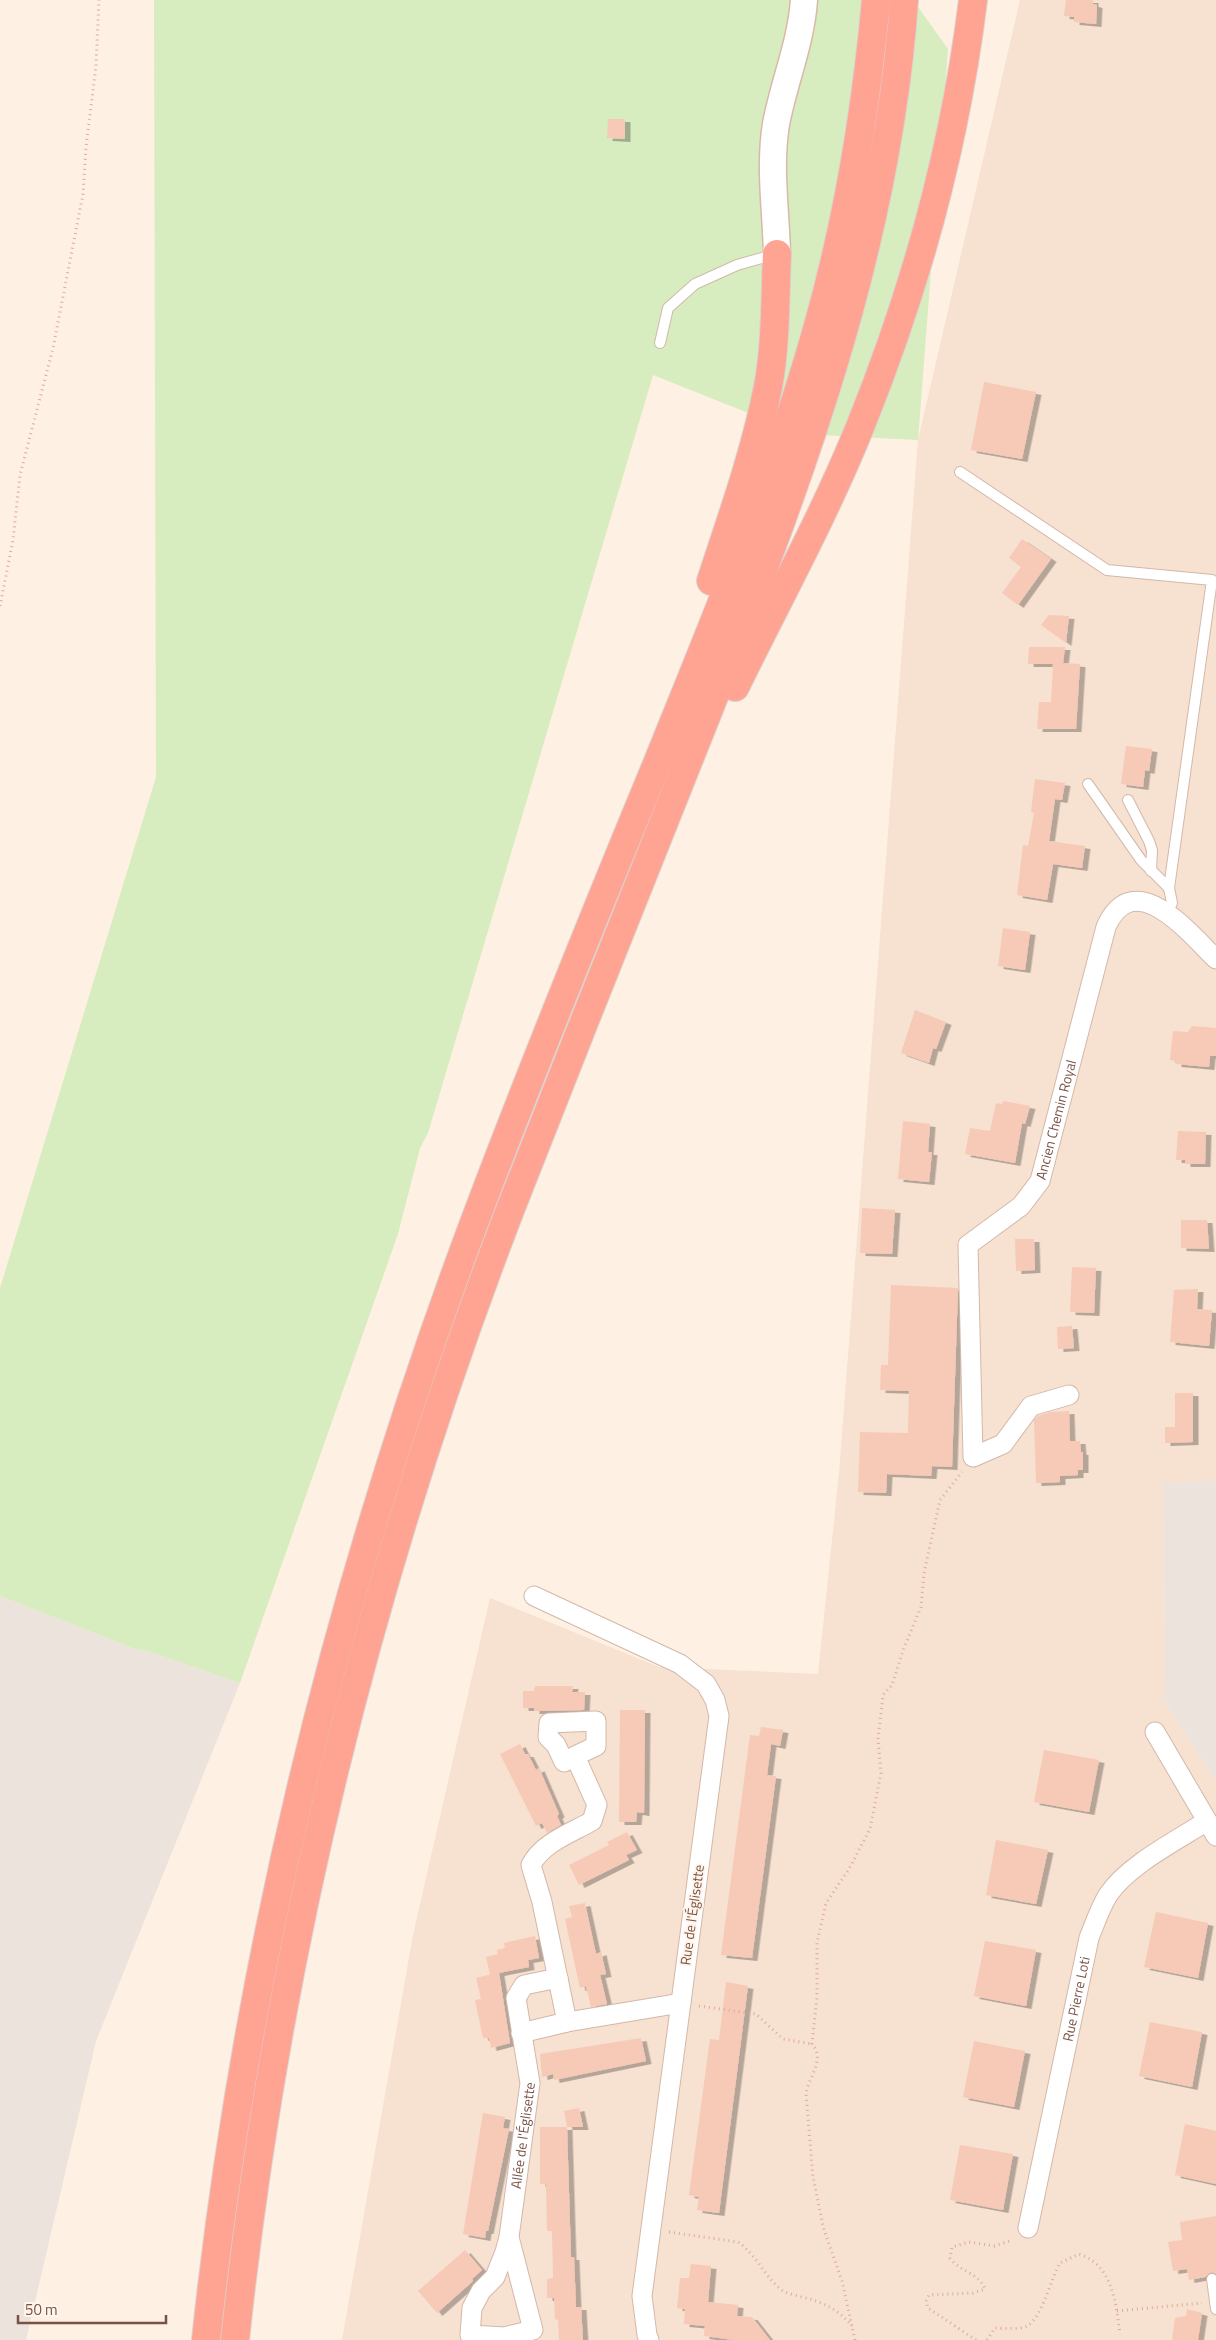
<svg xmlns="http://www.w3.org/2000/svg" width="1216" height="2340" font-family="'Titillium Web',sans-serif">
<defs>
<filter id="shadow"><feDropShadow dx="5.5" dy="3" stdDeviation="0" flood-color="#0004"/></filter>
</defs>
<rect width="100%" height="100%" fill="#fef0e2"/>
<path fill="#f7e1d0" d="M1020 0H1216V1480L1164 1484 1165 1701 1216 1782V2340H342L413 1935 490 1598 659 1667 818 1674 839 1473 918 440Z"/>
<g fill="#ede3dd">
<path d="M1216 1480V1782L1165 1701 1164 1483Z"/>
<path d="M0 1596 135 1649 147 1651 240 1683 96 2041 26 2340H0Z"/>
</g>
<path fill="#d7edbf" d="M154 0H913L948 49 918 440 801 434 653 375 428 1133 420 1148 398 1234 240 1683 147 1651 135 1649 0 1596V1288L156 777Z"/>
<g fill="#f7c9b7" filter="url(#shadow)">
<path d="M1066 0H1093V4L1097 5 1096 24 1074 22V17L1064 16Z"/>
<path d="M608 119H625V139L607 138Z"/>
<path d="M984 382 1036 392 1022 459 971 450Z"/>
<path d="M1022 539 1051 559 1018 605 1002 593 1021 567 1009 558Z"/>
<path d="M1049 615 1069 616 1066 643 1041 625Z"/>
<path d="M1029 647H1065L1063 663 1080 664 1076 729H1037L1039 702H1051L1053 664H1028Z"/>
<path d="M1126 746 1152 749 1149 771 1145 770 1143 787 1121 784Z"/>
<path d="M1035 779 1065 783 1062 800 1055 799 1049 841 1085 846 1082 868 1053 864 1047 900 1017 895 1023 845 1028 846 1034 813 1031 812Z"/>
<path d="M1003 928 1030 932 1025 970 998 966Z"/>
<path d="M915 1010 946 1022 936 1049 933 1048 929 1063 901 1053Z"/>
<path d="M1192 1026 1216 1028V1056H1210L1209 1067 1176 1064V1061L1170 1060 1173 1031 1188 1032Z"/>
<path d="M1003 1101 1030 1106 1025 1124 1022 1123 1015 1163 965 1154 970 1128 990 1131 996 1103 1002 1104Z"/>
<path d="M903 1121 930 1124 928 1152H932L929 1182 898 1179Z"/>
<path d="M1178 1131 1206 1132 1205 1164H1185V1160H1176Z"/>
<path d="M862 1208 895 1210 892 1254 860 1253Z"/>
<path d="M1181 1220H1207L1209 1249 1181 1248Z"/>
<path d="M1015 1239H1034L1035 1270 1016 1271Z"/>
<path d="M1072 1267 1096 1268 1094 1313 1070 1312Z"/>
<path d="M891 1285 958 1288 952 1467 932 1466 931 1476 887 1474 886 1493 858 1492 860 1432 908 1433 909 1391 880 1390 881 1365H888Z"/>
<path d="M1198 1289 1197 1309 1212 1310 1209 1346 1170 1342 1174 1290Z"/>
<path d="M1072 1326 1074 1348 1058 1349 1057 1327Z"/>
<path d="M1175 1393H1193V1442L1165 1443V1427H1175Z"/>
<path d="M1069 1411 1070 1441H1080L1081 1452H1083V1470H1078V1475L1060 1476V1482L1036 1483 1034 1420 1038 1416 1050 1412Z"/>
<path d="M535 1686H573L572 1692H585L584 1710 534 1711V1708H523V1691H534Z"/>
<path d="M620 1710H645L644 1813 637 1812 636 1822H619Z"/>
<path d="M761 1727 783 1730 780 1746 771 1744 767 1775 776 1776 752 1958 721 1955 750 1735 759 1736Z"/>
<path d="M520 1744 525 1754H528L536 1770 539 1768 559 1814 557 1816 561 1825 547 1833 542 1823 536 1826 500 1754Z"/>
<path d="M1044 1750 1099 1760 1089 1812 1034 1802Z"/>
<path d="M627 1832 637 1850 626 1855 629 1860 579 1885 569 1865 609 1845 607 1842Z"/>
<path d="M996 1840 1048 1850 1036 1904 986 1895Z"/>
<path d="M585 1903 596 1954 601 1952 606 1974 600 1975 607 2004 591 2007 586 1986 580 1988 565 1919 572 1917 569 1906Z"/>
<path d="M1156 1912 1208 1923 1198 1978 1144 1967Z"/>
<path d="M535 1936 539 1958 528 1960 529 1967 499 1973 510 2043 491 2048 489 2038H483L475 2000 481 1999 476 1978 492 1974 490 1975 486 1957 498 1954 497 1950 505 1948 504 1943Z"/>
<path d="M985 1941 1036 1950 1026 2006 974 1996Z"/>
<path d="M726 1982 748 1986 719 2213 697 2210 699 2197 689 2195 710 2039 719 2040Z"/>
<path d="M1150 2022 1202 2032 1192 2087 1139 2076Z"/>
<path d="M641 2038 646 2061 554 2080 553 2074 542 2077 540 2054Z"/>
<path d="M974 2041 1025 2051 1014 2107 963 2097Z"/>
<path d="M579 2108 583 2127H567L564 2111Z"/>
<path d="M483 2113 505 2117 503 2128 509 2129 488 2231H486L485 2238 463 2234Z"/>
<path d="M1185 2124 1216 2131V2184L1175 2175Z"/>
<path d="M540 2127H567L571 2257H574L576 2307H581L583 2340H559L558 2319 555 2320 554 2298H547V2279L553 2278 552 2231H547L546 2184H540Z"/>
<path d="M960 2145 1013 2154 1003 2210 950 2200Z"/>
<path d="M1216 2216V2274L1211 2272 1205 2277 1189 2280 1187 2269 1173 2271 1168 2242 1182 2240 1180 2222Z"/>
<path d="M465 2250 482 2270 472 2279 473 2281 437 2313 418 2291Z"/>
<path d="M691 2264 711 2266 708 2302 738 2305 737 2316 752 2317 770 2340H734L704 2336 705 2326 684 2324 685 2309 677 2308 680 2278H689Z"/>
<path d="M1187 2309 1202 2313 1198 2340H1172L1175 2318 1186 2316Z"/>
</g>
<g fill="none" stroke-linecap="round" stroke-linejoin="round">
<g stroke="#d3b8aa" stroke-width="12">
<g id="lane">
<path d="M660 343 668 308 695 284 737 265 776 254"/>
<path d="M960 472 1107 570 1212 580 1169 888 1172 903 1167 913"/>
<path d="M1088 784 1141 860 1169 888"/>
<path d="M1128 800 1149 841 1152 850 1151 871"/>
<path d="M1212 2279 1216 2309"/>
</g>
</g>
<g stroke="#d3b8aa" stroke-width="21">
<g id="street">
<path id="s1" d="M1069 1395 1031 1406 1003 1444 973 1457 968 1245 1021 1206 1040 1181 1106 927C1134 864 1189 933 1216 959"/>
<path d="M534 1596 680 1664 706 1684 715 1700 719 1716 642 2296 647 2335 649 2340"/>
<path d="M1155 1732 1216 1836"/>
<path d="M567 2022 542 1902 531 1865C542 1843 571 1833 592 1821L597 1805 575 1756 564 1762 556 1745 548 1737 549 1723 596 1721V1746L575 1756"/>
<path d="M521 2033 567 2022 681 2003"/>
<path id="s2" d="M1028 2228 1089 1938C1095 1923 1100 1908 1108 1895 1128 1865 1176 1841 1207 1821"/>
<path id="s3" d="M509 2237 533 2330 504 2337 470 2335 472 2308 481 2291 495 2277 505 2252 509 2237 530 2083 516 1998 524 1985 558 1978"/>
</g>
</g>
<g stroke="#d9b9a9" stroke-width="29">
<path id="secondary" d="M777 254C776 211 769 167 776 124 784 82 801 43 804 0"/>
</g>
<g stroke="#dcd2cf" stroke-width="30">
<g id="highway">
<path d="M711 581C732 517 755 453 768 387 776 344 775 298 777 254"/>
<path d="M735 687C777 601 824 516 860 427 915 291 955 147 973 0"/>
<path d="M206 2340C248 1944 346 1557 488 1186 542 1045 599 904 657 764 715 620 776 476 818 326 848 220 866 110 876 0"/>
<path d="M235 2340C276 1952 370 1574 510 1210 574 1046 640 882 705 719 797 487 887 251 904 0"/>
</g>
</g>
<g stroke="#dcac9a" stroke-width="3" stroke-dasharray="1 4" stroke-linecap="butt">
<path d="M0 606 13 540 20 475 53 348 83 194 86 147 96 66 99 0"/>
<path d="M699 2006 756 2014 783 2039 812 2044"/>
<path d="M669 2232 738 2242C757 2255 765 2278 783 2291 789 2294 796 2295 802 2297 823 2302 838 2309 852 2326"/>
<path d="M1117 2311 1202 2303"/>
<path d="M855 2340 842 2281 824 2230 813 2177 806 2094C808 2078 826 2059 812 2044L817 1997V1942L826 1903 849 1869 870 1829 881 1773 878 1739 883 1695 892 1685 904 1648 921 1607 924 1573 940 1500 962 1472"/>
<path d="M976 2340 928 2308 926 2301 929 2295 973 2293 985 2289C979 2273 960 2272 950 2258L952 2247 969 2242 994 2246 1013 2240"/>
<path d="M987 2340 995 2328C1004 2328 1019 2330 1027 2326 1042 2318 1051 2278 1060 2263L1079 2254C1113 2265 1116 2304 1120 2334"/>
</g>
<use href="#lane" stroke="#fff" stroke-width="10"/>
<use href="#street" stroke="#fff" stroke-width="19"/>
<use href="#secondary" stroke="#fff" stroke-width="26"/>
<use href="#highway" stroke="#ffa393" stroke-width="28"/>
</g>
<g text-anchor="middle" stroke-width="4" stroke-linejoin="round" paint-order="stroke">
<g font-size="14" fill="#795246" stroke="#fff5eb">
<text dy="5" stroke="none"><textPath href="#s1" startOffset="492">Ancien Chemin Royal</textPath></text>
<text transform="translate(692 1915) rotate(-82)" y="5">Rue de l'Églisette</text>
<text dy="5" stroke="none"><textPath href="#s2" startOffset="234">Rue Pierre Loti</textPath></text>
<text dy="5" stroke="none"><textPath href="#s3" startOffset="371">Allée de l'Églisette</textPath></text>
</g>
</g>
<path d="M18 2315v8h148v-8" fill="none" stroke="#795246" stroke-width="2.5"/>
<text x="25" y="2315" font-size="15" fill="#795246" stroke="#fff5eb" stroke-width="4" paint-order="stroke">50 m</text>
</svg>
